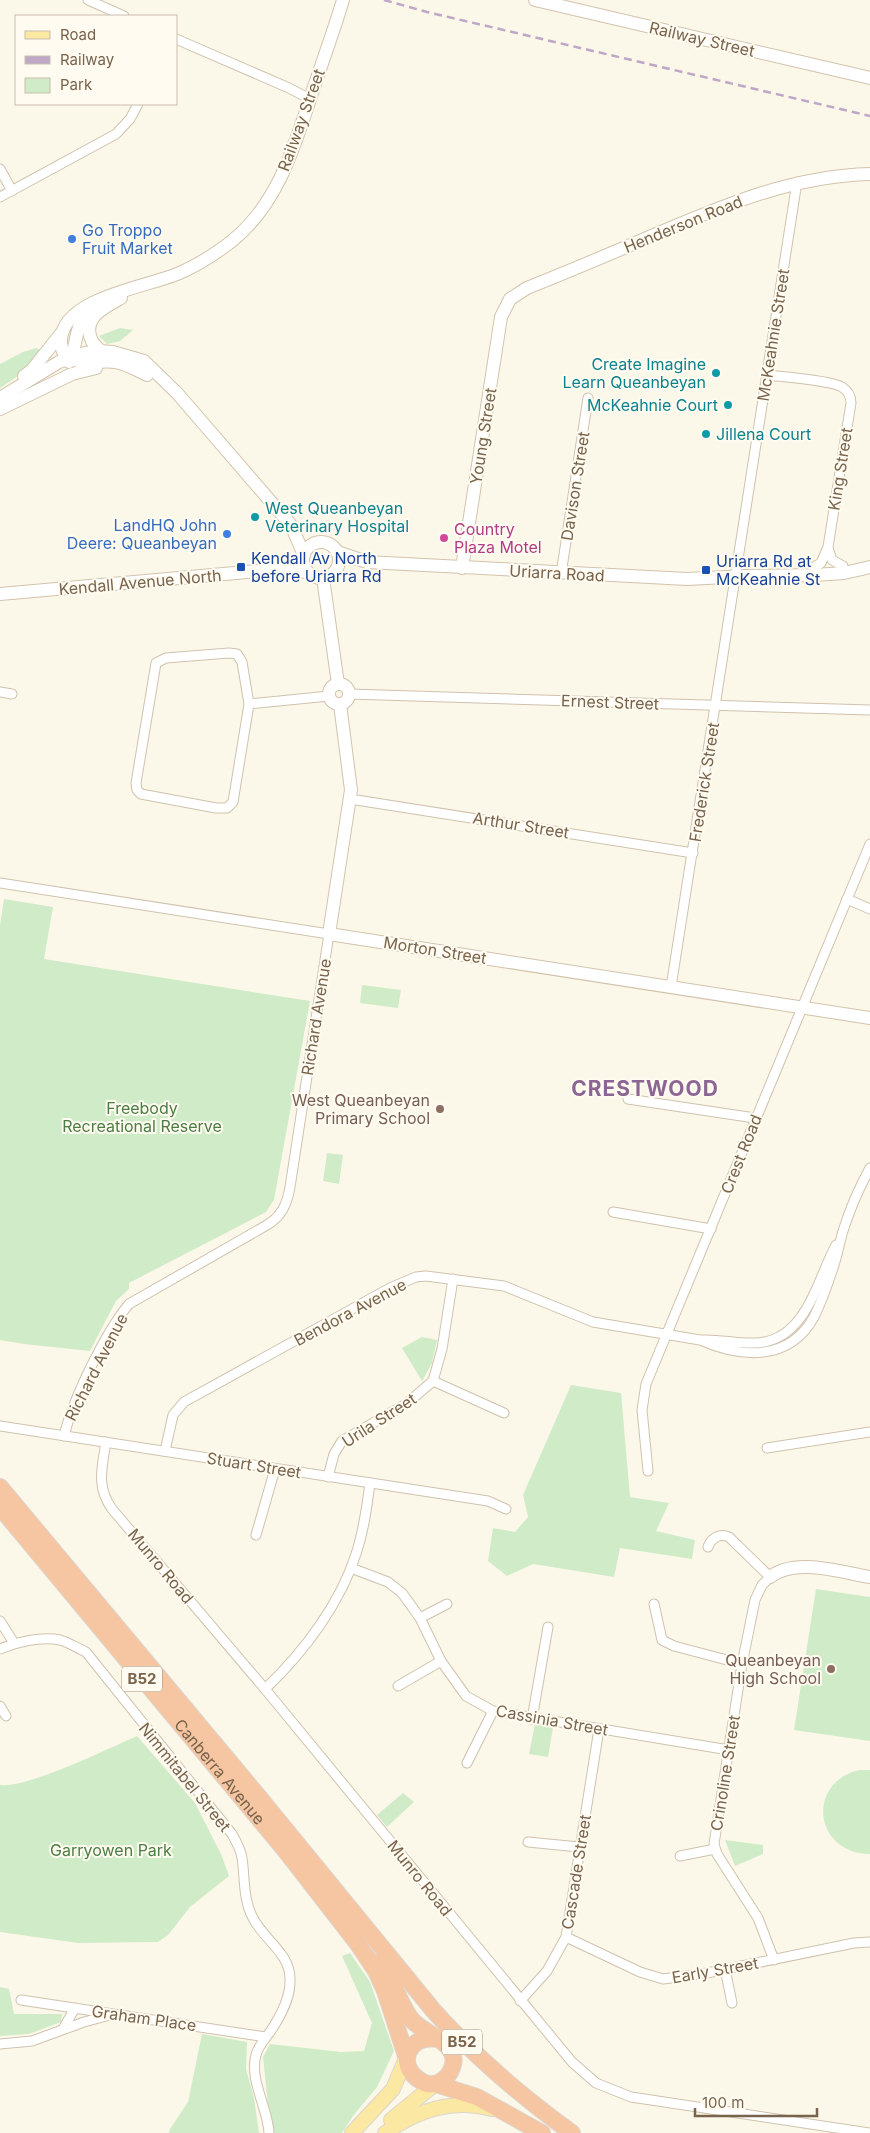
<svg xmlns="http://www.w3.org/2000/svg" width="870" height="2133" font-family="Inter,sans-serif">
<rect width="100%" height="100%" fill="#fcf8e9"/>
<g fill="#d0ebc7">
<path d="M120 328 133 330 120 341 107 344 99 336Z"/>
<path d="M36 348 42 350 21 374 0 388V364L23 352Z"/>
<path d="M4 899 53 907 44 959 310 1001 274 1200 266 1212 245 1223 129 1283V1289L116 1301 90 1351 24 1344 0 1340V925Z"/>
<path d="M362 985 401 990 398 1008 360 1003Z"/>
<path d="M327 1153 343 1155 339 1184 323 1181Z"/>
<path d="M422 1337 437 1340 432 1363 422 1381 402 1348Z"/>
<path d="M571 1385 621 1393 630 1497 669 1503 656 1531 695 1540 692 1559 620 1548 614 1577 533 1564 507 1576 488 1561 493 1528 515 1532 528 1517 523 1495Z"/>
<path d="M816 1589 870 1597V1741L794 1730Z"/>
<path d="M536 1719 554 1722 548 1757 529 1754Z"/>
<path d="M137 1736 195 1803 221 1854 229 1876 190 1907 168 1935 158 1942 78 1943 0 1932V1785C29 1788 107 1749 137 1736Z"/>
<path d="M859 1770H870V1854H868C814 1852 806 1783 859 1770Z"/>
<path d="M403 1793 414 1802 387 1827 377 1815Z"/>
<path d="M725 1840 763 1845V1854L735 1866Z"/>
<path d="M350 1953 370 1982 394 2051 377 2087 353 2116 342 2133H271L263 2057 270 2044 341 2052 364 2051 372 2023 342 1956Z"/>
<path d="M0 1987 9 1989 14 2014H62L61 2022 29 2034 0 2036Z"/>
<path d="M202 2034 247 2042 246 2069 254 2098 259 2133H169L170 2129 188 2102Z"/>
</g>
<g fill="none" stroke-linecap="round" stroke-linejoin="round">
<g stroke="#cfc2ae" stroke-width="11">
<g id="street">
<path d="M88 0 124 16"/>
<path d="M176 39 289 88 310 99"/>
<path d="M0 169 12 191"/>
<path d="M0 197 116 134 130 119 138 104"/>
<path d="M767 375C784 377 829 380 842 387 848 391 851 396 851 403L828 547 821 563 814 567"/>
<path d="M828 548 832 560 843 566"/>
<path d="M561 574 588 398"/>
<path d="M229 653 237 654 242 662 249 704 233 802 227 808H216L141 794 137 790 136 783 156 663 166 658Z"/>
<path d="M0 692 12 694"/>
<path d="M349 694 870 710"/>
<path d="M249 704 329 696"/>
<path d="M350 799 693 853"/>
<path d="M0 883 329 934 290 1187C287 1204 282 1216 267 1225L129 1304C105 1333 73 1399 64 1436"/>
<path d="M847 899 870 909"/>
<path d="M671 987 797 182"/>
<path d="M628 1099 755 1118"/>
<path d="M613 1212 711 1229"/>
<path d="M701 1340C720 1339 737 1344 755 1343 806 1342 817 1280 836 1245"/>
<path d="M433 1381 504 1413"/>
<path d="M0 1426 488 1501 506 1509"/>
<path d="M106 1442C102 1467 96 1487 112 1509L265 1689 572 2062 596 2083 631 2097 870 2133"/>
<path d="M767 1448 870 1432"/>
<path d="M165 1451 173 1415 184 1402 390 1288 416 1277 426 1276 504 1286 593 1322 700 1340C741 1358 789 1362 814 1317 821 1303 827 1286 832 1271 837 1258 839 1244 843 1231 850 1209 859 1188 870 1168"/>
<path d="M648 1471 642 1410 646 1384 870 844"/>
<path d="M328 1477 334 1454 342 1441 406 1404 433 1381 442 1349 453 1279"/>
<path d="M256 1535 275 1469"/>
<path d="M708 1547C711 1538 720 1533 729 1537L770 1577 762 1585 755 1600 742 1664 714 1844 717 1854 758 1918 774 1960"/>
<path d="M351 1568 388 1582 402 1593 420 1618 441 1661 466 1696 493 1711 729 1750"/>
<path d="M654 1604 662 1640 674 1646 742 1664"/>
<path d="M420 1618 447 1604"/>
<path d="M0 1621 14 1643"/>
<path d="M0 1649C17 1642 41 1636 60 1640 68 1642 77 1648 86 1652L232 1834C236 1841 241 1850 242 1858 245 1878 243 1900 253 1918 264 1940 290 1953 290 1979 291 1998 280 2017 270 2032 265 2039 258 2046 256 2055 249 2080 268 2108 269 2133"/>
<path d="M398 1686 441 1661"/>
<path d="M265 1689C304 1652 341 1603 357 1551 364 1529 367 1506 370 1483"/>
<path d="M0 1706 6 1716"/>
<path d="M532 1719 548 1627"/>
<path d="M467 1763 493 1711"/>
<path d="M528 1842 579 1847"/>
<path d="M680 1856 715 1849"/>
<path d="M566 1937 640 1972 663 1979 707 1973 854 1943 870 1942"/>
<path d="M725 1969 732 2003"/>
<path d="M21 2000 266 2037"/>
<path d="M520 2001 547 1971 566 1937 599 1729"/>
<path d="M63 2029 75 2008"/>
<path d="M0 2044 32 2041 84 2022 110 2015"/>
</g>
</g>
<g stroke="#d2c3ac" stroke-width="14">
<g id="secondary">
<path d="M535 0 870 78"/>
<path d="M102 351C96 348 92 343 90 336 84 316 107 306 121 298"/>
<path d="M69 362C80 340 71 323 97 307"/>
<path d="M147 375C137 370 127 364 116 362 98 359 60 371 61 340 63 298 146 287 177 274 197 266 215 254 232 241 279 203 295 144 313 90 323 60 334 30 343 0"/>
<path d="M24 376 32 370 63 331"/>
<path d="M0 398 59 362 81 354 97 351 113 352 144 361 177 393 291 525 304 555"/>
<path d="M0 409 72 374 96 368"/>
<circle cx="321" cy="560" r="18"/>
<path d="M337 552 367 562 687 579 746 576 815 575 844 573 870 567"/>
<path d="M462 568 501 317 510 299 527 288C572 270 617 251 661 232 730 203 794 176 870 174"/>
<path d="M323 578 338 684"/>
<path d="M0 594 280 569 307 572"/>
<circle cx="339" cy="694" r="10"/>
<path d="M340 704 351 790 329 934 870 1018"/>
<path d="M770 1577C795 1557 840 1572 870 1577"/>
</g>
</g>
<g stroke="#dcd6d0" stroke-width="16">
<g id="primary">
<path d="M391 2120 435 2084"/>
<path d="M352 2133 393 2089 406 2058"/>
<path d="M385 2133C418 2110 453 2098 492 2109"/>
</g>
</g>
<g stroke="#dcd6d0" stroke-width="18">
<g id="highway">
<path d="M0 1487 258 1796 433 2010C475 2057 521 2096 572 2133"/>
<path id="s1" d="M0 1507 285 1850 358 1944 376 1971 385 1991 406 2056"/>
<path d="M383 1960C392 1979 399 2003 411 2019 423 2035 462 2042 452 2068 450 2074 445 2079 440 2082 434 2085 427 2085 421 2081 395 2066 408 2034 437 2039"/>
<path d="M436 2084 477 2097 542 2133"/>
</g>
</g>
<use href="#street" stroke="#fff" stroke-width="9"/>
<use href="#secondary" stroke="#fff" stroke-width="12"/>
<use href="#primary" stroke="#fae8a3" stroke-width="14"/>
<use href="#highway" stroke="#f6c5a1" stroke-width="16"/>
<path stroke="#bea7c7" stroke-width="2.5" stroke-dasharray="8 5" stroke-linecap="butt" d="M384 0 427 12 870 116"/>
</g>
<g fill="#3f7fe0" stroke="#fffbf0" stroke-width="2">
<circle cx="72" cy="239" r="5"/>
<circle cx="227" cy="534" r="5"/>
</g>
<g fill="#0f9aa8" stroke="#fffbf0" stroke-width="2">
<circle cx="716" cy="373" r="5"/>
<circle cx="728" cy="405" r="5"/>
<circle cx="706" cy="434" r="5"/>
<circle cx="255" cy="517" r="5"/>
</g>
<circle fill="#d1479c" stroke="#fffbf0" stroke-width="2" cx="444" cy="538" r="5"/>
<g fill="#1a4fb4" stroke="#fffbf0" stroke-width="2">
<rect x="236" y="562" width="10" height="10" rx="2.5"/>
<rect x="701" y="565" width="10" height="10" rx="2.5"/>
</g>
<g fill="#8d6e63" stroke="#fffbf0" stroke-width="2">
<circle cx="440" cy="1109" r="5"/>
<circle cx="831" cy="1669" r="5"/>
</g>
<g text-anchor="middle" stroke-width="4" stroke-linejoin="round" paint-order="stroke">
<g fill="#fffbf0" stroke="#a0917d" stroke-width="1">
<rect x="122" y="1666.5" width="40" height="25" rx="4"/>
<rect x="442" y="2029.5" width="40" height="25" rx="4"/>
</g>
<g font-size="15" font-weight="bold" fill="#78634c">
<text x="142" y="1684">B52</text>
<text x="462" y="2047">B52</text>
</g>
<g font-size="16" fill="#78634c" stroke="#fffbf0">
<text transform="translate(702 39) rotate(13)" y="6">Railway Street</text>
<text transform="translate(301 120) rotate(-70)" y="6">Railway Street</text>
<text transform="translate(683 224) rotate(-22)" y="6">Henderson Road</text>
<text transform="translate(773 335) rotate(-81)" y="6">McKeahnie Street</text>
<text transform="translate(483 436) rotate(-81)" y="6">Young Street</text>
<text transform="translate(840 469) rotate(-81)" y="6">King Street</text>
<text transform="translate(575 486) rotate(-81)" y="6">Davison Street</text>
<text transform="translate(557 573) rotate(3)" y="6">Uriarra Road</text>
<text transform="translate(140 582) rotate(-5)" y="6">Kendall Avenue North</text>
<text transform="translate(610 702) rotate(2)" y="6">Ernest Street</text>
<text transform="translate(704 782) rotate(-81)" y="6">Frederick Street</text>
<text transform="translate(521 825) rotate(9)" y="6">Arthur Street</text>
<text transform="translate(435 950) rotate(9)" y="6">Morton Street</text>
<text transform="translate(316 1017) rotate(-81)" y="6">Richard Avenue</text>
<text transform="translate(741 1154) rotate(-68)" y="6">Crest Road</text>
<text transform="translate(350 1312) rotate(-28)" y="6">Bendora Avenue</text>
<text transform="translate(96 1367) rotate(-63)" y="6">Richard Avenue</text>
<text transform="translate(379 1420) rotate(-33)" y="6">Urila Street</text>
<text transform="translate(254 1465) rotate(9)" y="6">Stuart Street</text>
<text transform="translate(161 1566) rotate(50)" y="6">Munro Road</text>
<text transform="translate(552 1720) rotate(10)" y="6">Cassinia Street</text>
<text dy="6" stroke="none"><textPath href="#s1" startOffset="344">Canberra Avenue</textPath></text>
<text transform="translate(725 1773) rotate(-81)" y="6">Crinoline Street</text>
<text transform="translate(185 1777) rotate(51)" y="6">Nimmitabel Street</text>
<text transform="translate(576 1872) rotate(-81)" y="6">Cascade Street</text>
<text transform="translate(420 1878) rotate(51)" y="6">Munro Road</text>
<text transform="translate(715 1970) rotate(-10)" y="6">Early Street</text>
<text transform="translate(144 2018) rotate(8)" y="6">Graham Place</text>
</g>
<g font-size="16" fill="#366cbe" stroke="#fffbf0" text-anchor="start">
<text x="82" y="236">Go Troppo<tspan x="82" dy="18">Fruit Market</tspan></text>
<text x="217" y="531" text-anchor="end">LandHQ John<tspan x="217" dy="18">Deere: Queanbeyan</tspan></text>
</g>
<g font-size="16" fill="#0d838f" stroke="#fffbf0" text-anchor="end">
<text x="706" y="370">Create Imagine<tspan x="706" dy="18">Learn Queanbeyan</tspan></text>
<text x="718" y="411">McKeahnie Court</text>
<text x="716" y="440" text-anchor="start">Jillena Court</text>
<text x="265" y="514" text-anchor="start">West Queanbeyan<tspan x="265" dy="18">Veterinary Hospital</tspan></text>
</g>
<g font-size="16" fill="#b23c85" stroke="#fffbf0" text-anchor="start">
<text x="454" y="535">Country<tspan x="454" dy="18">Plaza Motel</tspan></text>
</g>
<g font-size="16" fill="#164399" stroke="#fffbf0" text-anchor="start">
<text x="251" y="564">Kendall Av North<tspan x="251" dy="18">before Uriarra Rd</tspan></text>
<text x="716" y="567">Uriarra Rd at<tspan x="716" dy="18">McKeahnie St</tspan></text>
</g>
<g font-size="16" fill="#785e54" stroke="#fffbf0" text-anchor="end">
<text x="430" y="1106">West Queanbeyan<tspan x="430" dy="18">Primary School</tspan></text>
<text x="821" y="1666">Queanbeyan<tspan x="821" dy="18">High School</tspan></text>
</g>
<g font-size="16" fill="#4c7d44" stroke="#fffbf0">
<text x="142" y="1114">Freebody<tspan x="142" dy="18">Recreational Reserve</tspan></text>
<text x="111" y="1856">Garryowen Park</text>
</g>
<g font-size="21" font-weight="bold" letter-spacing="1" fill="#8c6593" stroke="#fffbf0">
<text x="645" y="1096">CRESTWOOD</text>
</g>
</g>
<rect x="15" y="15" width="162" height="90" fill="#fffbf0" stroke="#c9beae"/>
<rect x="25" y="31" width="25" height="8" fill="#fae8a3" stroke="#c9beae"/>
<text x="60" y="40" font-size="15" fill="#78634c">Road</text>
<rect x="25" y="56" width="25" height="8" fill="#bea7c7" stroke="#c9beae"/>
<text x="60" y="65" font-size="15" fill="#78634c">Railway</text>
<rect x="25" y="78" width="25" height="15" fill="#d0ebc7" stroke="#c9beae"/>
<text x="60" y="90" font-size="15" fill="#78634c">Park</text>
<path d="M695 2108v8h122v-8" fill="none" stroke="#78634c" stroke-width="2.5"/>
<text x="702" y="2108" font-size="15" fill="#78634c" stroke="#fffbf0" stroke-width="4" paint-order="stroke">100 m</text>
</svg>
